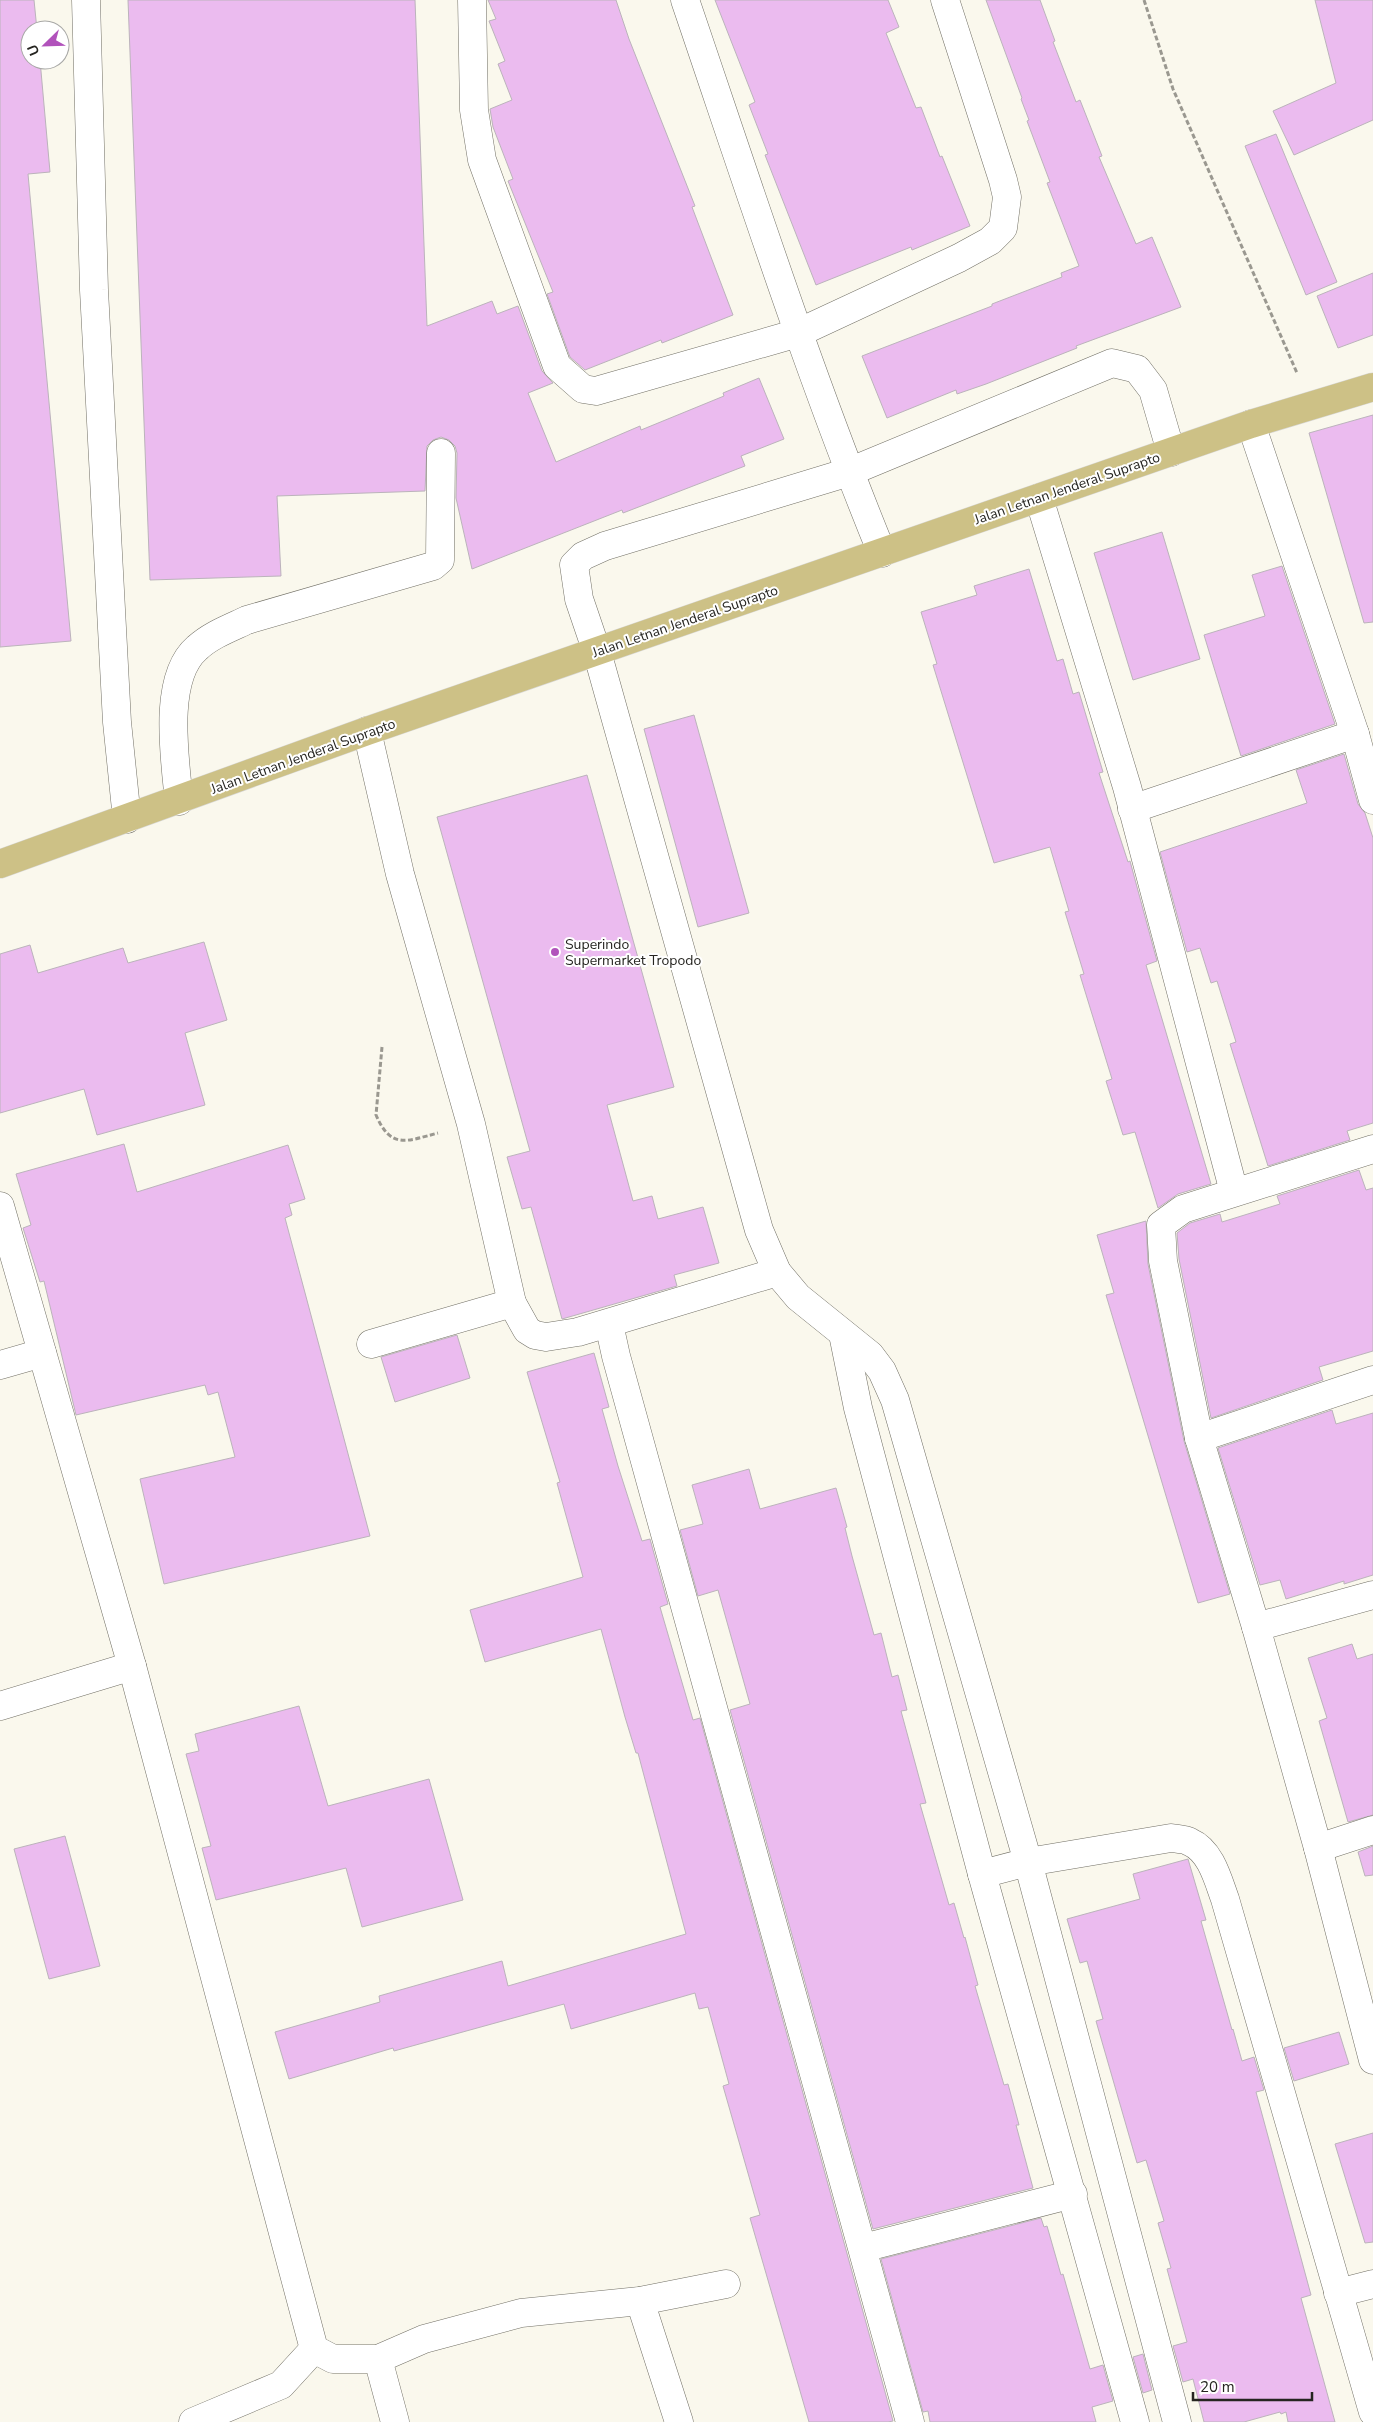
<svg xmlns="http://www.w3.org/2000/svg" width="1373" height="2422" font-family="'Nunito Sans',sans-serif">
<rect width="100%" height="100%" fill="#faf8ed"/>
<g fill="#ebbbef" stroke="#bbb3bb">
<path d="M0 0H34L37 30H30V60H40L50 172 28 174 71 641 0 647Z"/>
<path d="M128 0H415L427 326 492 301 497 314 518 306 542 371 553 383 528 393 556 462 640 426 641 430 724 396 723 393 759 378 784 439 741 456 745 466 623 513 622 510 472 569 456 498 457 453 455 446 449 440 441 437 433 440 427 446 425 491 277 496 281 576 150 580Z"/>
<path d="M488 0H616L629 39 695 206 692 207 733 315 662 343 661 340 585 370 570 357 547 294 553 292 508 181 513 179 493 127 490 109 512 100 498 64 505 61 489 21 496 19Z"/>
<path d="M715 0H888L899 27 886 33 916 108 921 107 940 157 942 156 970 226 912 250 911 247 816 285 765 155 768 154 749 105 755 102Z"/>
<path d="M986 0H1040L1055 41 1053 42 1076 102 1080 100 1102 156 1099 157 1136 244 1152 237 1181 307 1076 346 1077 348 986 384 957 394 956 390 887 418 862 356 992 306V304L1062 277 1061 273 1079 266 1047 183 1050 182 1027 121 1029 120 1021 99 1022 98Z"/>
<path d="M1315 0H1373V120L1294 155 1273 111 1336 83Z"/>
<path d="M1276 134 1337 282 1306 295 1245 146Z"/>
<path d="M1373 273V335L1338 348 1317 296Z"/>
<path d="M1373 415V622L1364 623 1309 433Z"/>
<path d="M1162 532 1200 659 1133 680 1094 553Z"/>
<path d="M1282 566 1335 724 1241 756 1204 635 1265 616 1252 575Z"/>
<path d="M1029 569 1057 661 1063 659 1073 694 1079 692 1103 772 1099 773 1128 862 1130 861 1157 961 1146 965 1211 1184 1178 1194 1158 1208 1135 1132 1123 1135 1106 1081 1112 1079 1080 975 1084 974 1065 912 1069 911 1050 847 994 863 933 665 937 664 921 612 977 595 974 586Z"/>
<path d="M694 715 749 913 698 927 644 729Z"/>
<path d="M1344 754 1358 804 1365 813 1373 838V1123L1347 1131 1350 1140 1268 1166 1230 1044 1236 1042 1217 981 1211 983 1200 948 1187 952 1160 852 1307 803 1296 770Z"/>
<path d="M587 775 674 1087 607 1105 633 1201 652 1196 658 1219 703 1207 719 1263 674 1275 677 1286 562 1319 531 1207 522 1209 507 1157 530 1151 437 817Z"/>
<path d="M204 942 227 1020 185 1033 205 1105 97 1135 84 1089 0 1113V954L30 945 38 973 123 948 128 963Z"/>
<path d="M124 1144 137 1192 288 1145 305 1199 289 1204 292 1215 285 1218 370 1536 164 1584 140 1479 235 1457 218 1392 208 1395 205 1385 76 1415 44 1281 40 1282 23 1228 31 1225 16 1174Z"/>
<path d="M1359 1170 1366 1190 1373 1188V1351L1319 1367 1323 1380 1211 1418 1179 1259 1177 1233 1190 1223 1220 1214 1222 1222 1280 1204 1277 1196Z"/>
<path d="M1146 1221 1148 1264 1184 1441 1230 1594 1198 1603 1106 1295 1114 1293 1097 1235Z"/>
<path d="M457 1335 470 1378 395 1402 381 1357Z"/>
<path d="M594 1353 609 1407 602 1409 618 1466 642 1541 650 1539 668 1604 660 1607 693 1720 700 1718 893 2421 888 2422H809L750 2218 760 2215 723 2086 729 2084 708 2007 699 2009 695 1993 571 2029 564 2004 394 2051 393 2048 289 2079 275 2032 380 2002 379 1996 502 1961 508 1986 686 1934 638 1753H636L625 1717 601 1629 485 1662 470 1610 583 1577 557 1483 560 1482 527 1372Z"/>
<path d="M1332 1410 1336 1424 1373 1413V1575L1344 1584V1581L1286 1599 1280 1580 1260 1585 1218 1448Z"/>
<path d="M749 1469 760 1509 836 1488 847 1527 845 1528 852 1556 874 1635 881 1633 892 1677 898 1675 907 1710 901 1711 926 1803 920 1804 949 1905 954 1903 964 1938 965 1937 978 1985 975 1986 1004 2085 1008 2084 1019 2125H1016L1033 2188 873 2229 730 1710 750 1704 718 1590 698 1596 680 1530 703 1524 692 1485Z"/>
<path d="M1352 1644 1357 1659 1373 1654V1815L1348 1822 1319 1721 1327 1718 1308 1658Z"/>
<path d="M299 1706 328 1806 429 1779 463 1900 362 1927 346 1868 216 1900 202 1848 211 1846 186 1754 199 1751 195 1734Z"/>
<path d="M65 1836 100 1966 49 1979 14 1849Z"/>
<path d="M1373 1846V1875L1365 1876 1358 1852Z"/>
<path d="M1188 1859 1206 1920 1201 1921 1232 2030 1233 2029 1242 2061 1254 2057 1264 2090 1256 2092 1311 2295 1301 2298 1335 2422H1288L1286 2412 1281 2414 1280 2412 1244 2422H1204L1193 2379 1183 2382 1173 2346 1187 2342 1167 2269 1171 2268 1158 2223 1164 2221 1146 2160 1137 2163 1096 2021 1103 2019 1087 1961 1080 1963 1067 1919 1140 1899 1133 1874Z"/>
<path d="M1339 2032 1349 2064 1294 2081 1284 2048Z"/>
<path d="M1373 2133V2242L1365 2243 1335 2144Z"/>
<path d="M1041 2218 1044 2227 1047 2226 1061 2275 1063 2274 1090 2369 1103 2365 1113 2401 1092 2407 1096 2422H930L928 2411 923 2412 881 2259Z"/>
<path d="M1143 2354 1152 2390 1143 2393 1133 2357Z"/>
</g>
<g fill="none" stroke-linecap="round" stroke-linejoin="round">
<g stroke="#727066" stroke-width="29">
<g id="minor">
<path d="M86 0 94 290 117 722 127 819"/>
<path d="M472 0 474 110 482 160 557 366 583 389 596 391 798 333 959 258 990 241 1003 228 1007 197 1003 180 945 0"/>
<path d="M685 0C748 185 808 372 882 553"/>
<path d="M1251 424 1355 734 1373 800"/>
<path d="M1171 452 1153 390 1137 369 1112 363 849 472 605 546 583 556 574 565 579 599 597 652 759 1230 777 1272 798 1297 870 1355 882 1371 895 1400 1028 1862 1177 2422"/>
<path d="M1039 498 1127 787 1234 1192"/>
<path d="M367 731 400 874 471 1124 512 1303 527 1330 535 1335 546 1337 578 1332 777 1272"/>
<path d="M179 801C175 759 162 678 197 648 211 635 230 628 247 620L433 566 440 560 441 453"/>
<path d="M1132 809 1355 734"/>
<path d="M1373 1149 1183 1209 1161 1225 1163 1261 1199 1438 1256 1627 1318 1848 1373 2060"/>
<path d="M0 1206 132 1666 314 2349 333 2359H378L424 2339 521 2313 640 2301 726 2284"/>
<path d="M609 1324 616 1356 910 2422"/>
<path d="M843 1334 858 1408 982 1874 1135 2422"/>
<path d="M371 1344 512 1303"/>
<path d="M0 1365 42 1353"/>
<path d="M1199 1438 1373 1380"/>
<path d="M1256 1627 1373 1595"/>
<path d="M0 1706 132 1666"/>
<path d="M1318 1848 1373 1830"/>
<path d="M982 1874 1028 1862 1171 1838C1177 1839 1185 1839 1190 1842 1211 1851 1218 1880 1225 1899L1373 2412"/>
<path d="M863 2248 1073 2194"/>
<path d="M1338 2293 1373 2284"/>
<path d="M640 2301 679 2422"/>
<path d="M378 2359 395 2422"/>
<path d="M193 2422 281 2385 314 2349"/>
</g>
</g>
<g stroke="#d8d8d7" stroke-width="29">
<path id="major" d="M0 864 367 731 1251 424 1373 387"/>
</g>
<g stroke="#9a9890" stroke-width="3" stroke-dasharray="5 2.5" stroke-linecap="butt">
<path d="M1144 0 1173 89 1297 373"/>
<path d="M382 1047 376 1115C391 1150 407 1141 438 1133"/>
</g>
<use href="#minor" stroke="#fff" stroke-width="28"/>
<use href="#major" stroke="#cdc186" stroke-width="28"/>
</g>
<circle fill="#b152bb" stroke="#fff" stroke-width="2" cx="555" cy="952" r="5"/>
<g text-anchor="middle" stroke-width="4" stroke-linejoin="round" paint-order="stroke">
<g font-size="14" fill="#262521" stroke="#fff">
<text transform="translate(1067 488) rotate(-19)" y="5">Jalan Letnan Jenderal Suprapto</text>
<text transform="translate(685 621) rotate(-19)" y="5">Jalan Letnan Jenderal Suprapto</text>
<text transform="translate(303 756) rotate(-20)" y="5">Jalan Letnan Jenderal Suprapto</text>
</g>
<g font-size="14" fill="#262521" stroke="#fff" text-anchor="start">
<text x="565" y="949">Superindo<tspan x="565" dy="16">Supermarket Tropodo</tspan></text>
</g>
</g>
<g transform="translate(45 45) rotate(247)"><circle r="24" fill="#ffffff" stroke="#a8a8a6"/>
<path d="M0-4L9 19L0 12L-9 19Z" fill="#b152bb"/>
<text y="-8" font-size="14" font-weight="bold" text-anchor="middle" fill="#262521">U</text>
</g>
<path d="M1193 2392v8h119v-8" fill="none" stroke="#262521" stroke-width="2.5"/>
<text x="1200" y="2392" font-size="15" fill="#262521" stroke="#ffffff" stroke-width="4" paint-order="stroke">20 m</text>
</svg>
